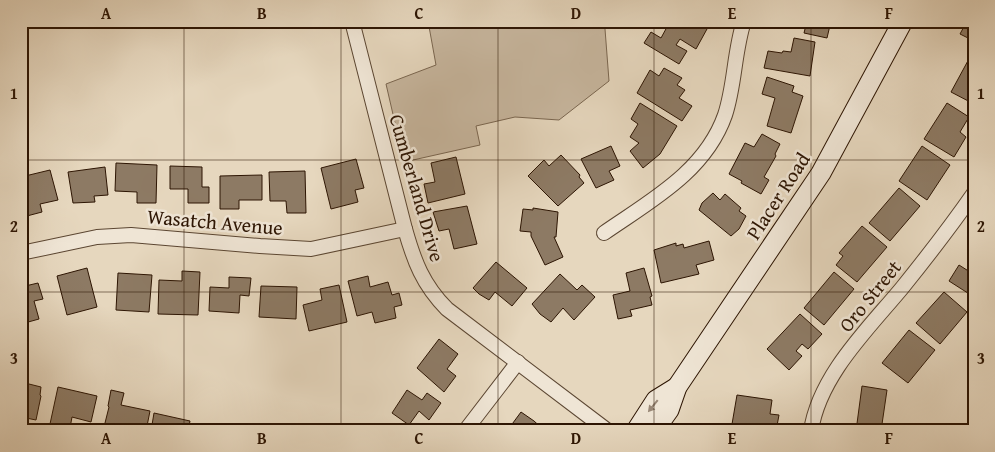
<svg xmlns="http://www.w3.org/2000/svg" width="995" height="452" font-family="'Gentium Book Plus',serif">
<rect width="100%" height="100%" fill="#e6d7be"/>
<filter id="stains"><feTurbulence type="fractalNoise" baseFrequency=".004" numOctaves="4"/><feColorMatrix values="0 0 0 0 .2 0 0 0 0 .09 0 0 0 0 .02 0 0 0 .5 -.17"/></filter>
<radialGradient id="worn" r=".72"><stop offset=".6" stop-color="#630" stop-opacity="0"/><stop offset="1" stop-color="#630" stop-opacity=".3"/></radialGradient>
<path fill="#c7b69e" stroke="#7a6650" d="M428 21H610L605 29 609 81 559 120 515 117 476 126 480 145 404 162 386 84 436 65Z"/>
<g fill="#8d7a64" stroke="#2d1503">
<path d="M658 21H684L689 23 690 21H695L707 29 696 49 680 39 676 45 687 51 679 64 644 43 651 32 661 38 667 27Z"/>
<path d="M807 21H831L827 38 804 33Z"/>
<path d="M967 21H974V41L960 34Z"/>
<path d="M794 38 815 42 810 76 764 68 768 51 782 53 783 51 791 52Z"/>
<path d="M970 57 974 59V104L951 92Z"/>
<path d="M664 68 682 78 677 85 685 90 679 98 692 106 682 121 637 93 650 70 659 76Z"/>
<path d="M767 77 794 86 792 92 803 96 791 133 767 126 775 98 762 94Z"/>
<path d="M640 103 677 126 660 154 643 168 630 151 639 143 630 137 638 124 631 119Z"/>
<path d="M947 103 969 117 960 132 966 137 954 157 924 139Z"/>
<path d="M762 134 780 144 775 154 776 156 764 177 769 180 761 194 741 183 742 181 729 174 745 143 754 147Z"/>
<path d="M611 146 620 166 609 171 614 180 596 188 581 159Z"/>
<path d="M922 146 950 165 927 200 899 181Z"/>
<path d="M561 155 580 175 579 177 584 183 558 206 528 176 544 160 549 166Z"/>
<path d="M456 157 465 194 428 203 424 184 435 182 431 163Z"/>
<path d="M356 159 364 188 355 190 358 202 331 209 321 168Z"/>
<path d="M116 163 157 165 156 203H137V192L115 191Z"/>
<path d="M170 166 202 167V187H209V203H188V189H170Z"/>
<path d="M105 167 108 195 94 196 95 202 73 203 68 172Z"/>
<path d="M50 170 58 200 40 204 42 212 23 217 21 211V177Z"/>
<path d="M305 171 306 213H287L286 201H270L269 172Z"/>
<path d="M262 175V200H239V209H220V176Z"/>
<path d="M899 188 920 206 890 241 869 223Z"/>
<path d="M713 193 720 200 725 194 741 208 739 211 746 216 739 229 731 236 699 210 702 203Z"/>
<path d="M467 206 477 244 454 249 449 229 439 231 433 212Z"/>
<path d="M533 208 558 212 556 237H554L563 257 545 265 531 236V232L520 231 523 209 533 210Z"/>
<path d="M862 226 887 247 857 282 836 265 843 256 839 253Z"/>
<path d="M709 241 714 260 696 265 699 274 661 283 654 250 676 243V246L683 244 684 248Z"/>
<path d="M496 262 527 288 512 306 495 292 489 300 479 294 473 288Z"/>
<path d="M959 265 970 272 974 267V297L949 281Z"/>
<path d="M87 268 97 307 67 315 57 276Z"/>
<path d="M644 268 652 296 650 297 652 305 630 310 632 316 618 319 613 295 630 291 626 273Z"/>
<path d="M182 271 200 272 198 315 158 314 159 280 182 281Z"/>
<path d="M834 272 854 289 824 325 804 308Z"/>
<path d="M118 273 152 275 149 312 116 310Z"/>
<path d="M560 274 577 290 582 285 595 297 574 320 563 308 551 322 540 314 532 304Z"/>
<path d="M368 276 370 287 388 282 392 295 399 293 402 305 394 307 396 318 375 323 372 312 357 316 348 281Z"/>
<path d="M229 277 251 278 249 296 240 295 239 313 209 311 210 287 229 288Z"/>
<path d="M38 283 43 299 34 301 39 319 21 324V287Z"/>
<path d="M339 285 347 322 309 331 303 305 322 300 320 289Z"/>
<path d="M261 286 297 287 296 319 259 317Z"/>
<path d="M944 292 967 312 940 344 916 323Z"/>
<path d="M800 314 822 334 808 349 802 344 796 351 802 356 789 370 767 349Z"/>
<path d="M909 330 935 350 908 383 882 363Z"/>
<path d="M439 339 458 354 447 369 456 376 444 392 417 368Z"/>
<path d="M21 382 41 387 40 395 41 396 36 420 21 417Z"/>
<path d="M862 386 887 390 881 431H856Z"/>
<path d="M58 387 97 396 91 422 72 417 70 428 50 424Z"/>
<path d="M111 390 124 393 121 405 150 411 146 431 123 429V431H103L109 407 108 406Z"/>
<path d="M407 390 422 400 427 393 441 403 429 420 419 411 409 425 392 413Z"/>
<path d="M737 395 772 400 770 414 779 415 776 431 731 430Z"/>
<path d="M521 412 534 421 545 431H507Z"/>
<path d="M154 413 190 421 188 431H151Z"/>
</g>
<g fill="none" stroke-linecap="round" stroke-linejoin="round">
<g stroke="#5b4632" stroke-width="16">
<g id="street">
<path d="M352 21 405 229C414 261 423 285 447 309L608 431"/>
<path d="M604 233C650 201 705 172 725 115 735 85 734 52 744 21"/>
<path d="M21 253 97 237 131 235 260 246 311 249 405 229"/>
<path d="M465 431 518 362"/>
<path d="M811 431C819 376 868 329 902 288 927 257 951 226 974 193"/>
</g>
</g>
<g stroke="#2d1503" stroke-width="21">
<g id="secondary">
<path d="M636 431 656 400 677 387"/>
<path d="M654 431 669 410 677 387 821 173 903 21"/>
</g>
</g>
<use href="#street" stroke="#efe5d5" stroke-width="14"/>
<use href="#secondary" stroke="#efe5d5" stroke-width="19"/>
</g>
<defs><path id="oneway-solid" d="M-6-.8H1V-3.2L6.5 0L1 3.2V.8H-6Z" transform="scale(1.25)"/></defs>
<use fill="#988776" href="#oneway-solid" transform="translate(653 406) rotate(129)"/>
<path fill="none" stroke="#2d1503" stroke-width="1" stroke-opacity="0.55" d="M184 21V431M341 21V431M498 21V431M654 21V431M811 21V431M21 160H974M21 292H974"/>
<g text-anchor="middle" stroke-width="5" stroke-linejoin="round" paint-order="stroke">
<g font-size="20" fill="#2d1503" stroke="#efe5d5">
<text transform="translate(417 188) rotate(74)" y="7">Cumberland Drive</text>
<text transform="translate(778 196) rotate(-57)" y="7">Placer Road</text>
<text transform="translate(215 222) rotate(5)" y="7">Wasatch Avenue</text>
<text transform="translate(870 296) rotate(-51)" y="7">Oro Street</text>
</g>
</g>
<rect width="995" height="452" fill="none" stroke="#e6d7be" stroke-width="55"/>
<rect x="28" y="28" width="940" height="396" fill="none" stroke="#2d1503" stroke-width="2"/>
<g font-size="16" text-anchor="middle" font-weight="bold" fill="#2d1503">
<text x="106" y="19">A</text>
<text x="262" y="19">B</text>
<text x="419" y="19">C</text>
<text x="576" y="19">D</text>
<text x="732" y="19">E</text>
<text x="889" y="19">F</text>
<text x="14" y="99">1</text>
<text x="981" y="99">1</text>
<text x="14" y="232">2</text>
<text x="981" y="232">2</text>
<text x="14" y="364">3</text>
<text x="981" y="364">3</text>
<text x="106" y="444">A</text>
<text x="262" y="444">B</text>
<text x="419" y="444">C</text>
<text x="576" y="444">D</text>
<text x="732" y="444">E</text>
<text x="889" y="444">F</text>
</g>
<rect width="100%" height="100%" filter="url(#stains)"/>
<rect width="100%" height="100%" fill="url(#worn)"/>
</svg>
